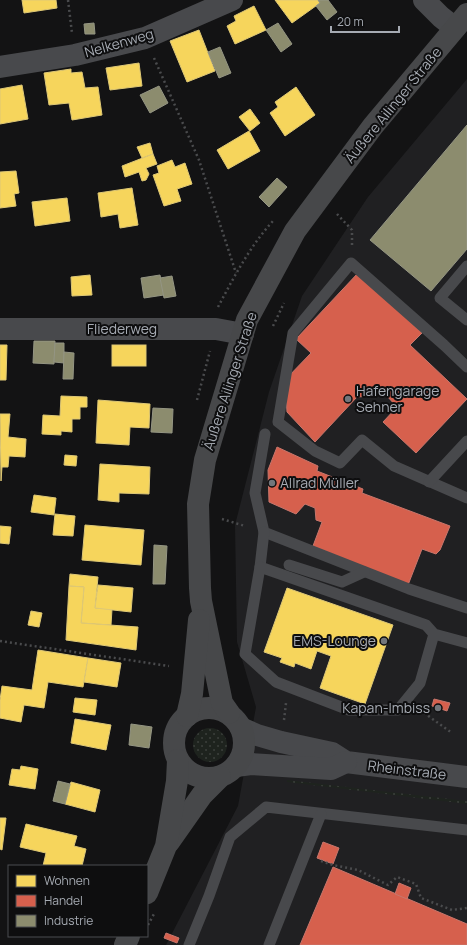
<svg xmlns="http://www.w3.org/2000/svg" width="467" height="945" font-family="Manrope,sans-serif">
<defs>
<pattern id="grass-dots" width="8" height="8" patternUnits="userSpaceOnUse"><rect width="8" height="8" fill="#1e231e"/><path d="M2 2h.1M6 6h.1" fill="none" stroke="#3c403c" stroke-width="1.8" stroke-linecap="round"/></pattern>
</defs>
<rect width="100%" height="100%" fill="#131314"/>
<path fill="#202022" d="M467 79V945H166L238 806 256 707 237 642 235 525 269 392 302 296 368 197Z"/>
<g fill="url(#grass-dots)">
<circle cx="210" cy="745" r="17"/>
<path d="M287 780 467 801V804L287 782Z"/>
</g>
<g fill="#f6d55c" stroke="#dec876">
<path d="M22 0H56L57 8 24 13Z"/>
<path d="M275 0H318L320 3 292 23Z"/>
<path d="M254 6 266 30 235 44 227 26 236 21 234 16Z"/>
<path d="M199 30 215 71 187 82 170 41Z"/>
<path d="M139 63 142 86 110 90 106 68Z"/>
<path d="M71 69V73L82 72 85 88 98 87 102 115 72 120 69 103 49 105 44 73Z"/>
<path d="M22 85 28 119 0 124V89Z"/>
<path d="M296 87 315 115 285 136 270 113 278 107 275 102Z"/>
<path d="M250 109 260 123 250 131 239 117Z"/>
<path d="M249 131 260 151 228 169 217 150Z"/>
<path d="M150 143 153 154 142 158 137 147Z"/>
<path d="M153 154 157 164 146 168 149 174 146 180 142 181 139 172 125 177 122 166Z"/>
<path d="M172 160 175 167 185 163 192 184 177 189 181 201 164 206 153 175 159 173 157 166Z"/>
<path d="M16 171 19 193 14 194 16 206 0 208V172Z"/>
<path d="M132 188 138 225 120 228 118 214 101 217 98 193Z"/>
<path d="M67 198 70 221 35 226 32 202Z"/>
<path d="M90 275 92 295 72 296 71 277Z"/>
<path d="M0 345H7L6 380H0Z"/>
<rect x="112" y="345" width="34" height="21"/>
<path d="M61 396 87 397V407H80V419H72V432L61 431V435L42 434 43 415 60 416Z"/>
<path d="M98 400 150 404 149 428 130 427 129 445 96 443Z"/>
<path d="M0 414H10L8 437 26 439 25 457 9 456 8 467H2L1 481Z"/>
<path d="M65 455 77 456 76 466 64 465Z"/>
<path d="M100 464 150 467 149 494 119 493V502L98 500Z"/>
<path d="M34 495 56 498 54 515 31 512Z"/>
<path d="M55 514 75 516 73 536 53 535Z"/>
<path d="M85 525 144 530 141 565 82 560Z"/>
<path d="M0 526 11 527 9 544 0 543Z"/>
<path d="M70 574 98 577 95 608 112 609 111 625 81 623 84 587 69 586Z"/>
<path d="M98 585 133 588 131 612 95 608Z"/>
<path d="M69 586 84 587 81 623 138 627 136 650 66 640Z"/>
<path d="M287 588 393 625 365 704 320 688 331 656 317 651 311 669 295 663 294 667 280 662 282 658 264 652Z"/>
<path d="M31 611 42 613 39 627 28 625Z"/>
<path d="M38 650 88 658 83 687 48 682 44 708 24 705 21 722 0 718V700L2 686 32 690Z"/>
<path d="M88 658 121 663 117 687 84 682Z"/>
<path d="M75 698 97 700 95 715 73 712Z"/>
<path d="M75 719 111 725 106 750 71 743Z"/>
<path d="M21 766 38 769 35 789 9 785 12 769 20 770Z"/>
<path d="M71 782 100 790 95 812 65 804Z"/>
<path d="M0 818H6L2 850 0 849Z"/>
<path d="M26 824 77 836 74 846 86 849 82 866H43L46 853 20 847Z"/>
</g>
<g fill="#d6604d" stroke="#c8766c">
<path d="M358 273 422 333 410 345 467 399 416 453 383 422 397 407 386 395 357 397 315 442 287 412 285 380 311 353 296 339Z"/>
<path d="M277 447 318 466 317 471 363 489 362 493 450 526 440 550 436 554 422 549 408 585 313 546 322 522 316 520 315 508 305 504 296 514 269 502 268 470Z"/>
<path d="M434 699 450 703 447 711 432 706Z"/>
<path d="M323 842 339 848 333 864 317 858Z"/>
<path d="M333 867 467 924V945H300Z"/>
<path d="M399 883 411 888 407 899 395 894Z"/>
<path d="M166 933 179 938 177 943 164 938Z"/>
</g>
<g fill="#8c8c6e" stroke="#949583">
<path d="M318 0H328L337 12 327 20 316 6 320 3Z"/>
<path d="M94 23 95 34H85L84 24Z"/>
<path d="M278 23 292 44 281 52 266 30Z"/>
<path d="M220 47 231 73 219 78 208 52Z"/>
<path d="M159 86 168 103 150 113 140 95Z"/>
<path d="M467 125V249L431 291 370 240Z"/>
<path d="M277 178 287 187 269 207 259 197Z"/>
<path d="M160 275 164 295 144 298 141 278Z"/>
<path d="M172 276 176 296 164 298 160 278Z"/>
<path d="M34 341H55L54 364 33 363Z"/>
<path d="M55 343H64V363L54 362Z"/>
<path d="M64 352 74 353 73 379H63Z"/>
<path d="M153 408 173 409 172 433 151 432Z"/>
<path d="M154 545 167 546 165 584H153Z"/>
<path d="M131 724 152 727 149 748 129 745Z"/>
<path d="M58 781 70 784 65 804 53 801Z"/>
</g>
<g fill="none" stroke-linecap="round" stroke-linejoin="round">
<g stroke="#4a4b4d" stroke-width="2.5" stroke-dasharray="2 3" stroke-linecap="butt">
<path d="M68 0 72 33"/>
<path d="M154 58 199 160 236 273"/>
<path d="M337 214 352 230V246"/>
<path d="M218 307C234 277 250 246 273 221"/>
<path d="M273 326 284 303"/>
<path d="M197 400 210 351"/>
<path d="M222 519 245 526"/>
<path d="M0 641 169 666"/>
<path d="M420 710 452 733"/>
<path d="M284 720 286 703"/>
<path d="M321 861 333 865 358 870 388 885 397 877 416 884 421 898 452 910 467 908"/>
<path d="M148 925 154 914"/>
</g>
<g stroke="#48494c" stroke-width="11">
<path d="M467 266 440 298 467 320"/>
<path d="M467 367 444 345 351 263 293 333 278 422 315 451 340 463 362 440 394 466 467 498"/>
<path d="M265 434 255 493 264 532 409 589 467 608"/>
<path d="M429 482 467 441"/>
<path d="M289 565 342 582 364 572"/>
<path d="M260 567 264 532"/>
<path d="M434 634 420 683 398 710H349L276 682 245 654 260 567 426 625 434 634 467 643"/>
<path d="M189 945 209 896 230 837 266 807 467 830"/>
<path d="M269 945 321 814"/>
</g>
<g stroke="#48494c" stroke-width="22">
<path d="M424 0 441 17 455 28"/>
<path d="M0 67 75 55 145 38 232 0"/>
<path d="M0 329H216L243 334"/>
<path d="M241 728 257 735 281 742 332 753 346 762 467 777"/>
<path d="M236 766 251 764 331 769 346 762"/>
</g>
<g stroke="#47484a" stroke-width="22">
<circle cx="209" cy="743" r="35"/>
<path d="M229 713 222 703 201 601 200 588 198 504 205 460 247 320 295 231 373 126 467 14"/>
<path d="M187 716 192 694 199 620"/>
<path d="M169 842 202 795 220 777"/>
<path d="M147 893 166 846 177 781 178 760"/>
<path d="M125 945 129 936"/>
</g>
</g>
<g fill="#73767b" stroke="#0e0e0f" stroke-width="1.5">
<circle cx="348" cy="399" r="4"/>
<circle cx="272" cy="483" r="4"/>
<circle cx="384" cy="641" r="4"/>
<circle cx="438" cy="708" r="4"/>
</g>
<g text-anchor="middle" stroke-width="4" stroke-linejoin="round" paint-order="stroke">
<g font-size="14" fill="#a6abb3" stroke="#0e0e0f">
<text transform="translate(119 43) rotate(-16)" y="5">Nelkenweg</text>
<text transform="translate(393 105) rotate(-51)" y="5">Äußere Ailinger Straße</text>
<text x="122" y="334">Fliederweg</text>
<text transform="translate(230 381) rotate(-72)" y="5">Äußere Ailinger Straße</text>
<text transform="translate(407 770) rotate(7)" y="5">Rheinstraße</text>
</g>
<g font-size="14" fill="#a6abb3" stroke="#0e0e0f" text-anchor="start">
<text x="356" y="396">Hafengarage<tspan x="356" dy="16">Sehner</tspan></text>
<text x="280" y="488">Allrad Müller</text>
<text x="376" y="646" text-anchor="end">EMS-Lounge</text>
<text x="430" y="713" text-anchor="end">Kapan-Imbiss</text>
</g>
</g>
<rect x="8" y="865" width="140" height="72" fill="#0e0e0f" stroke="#4b4d51"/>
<rect x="16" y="875" width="20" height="12" fill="#f6d55c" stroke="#4b4d51"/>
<text x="44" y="885" font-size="12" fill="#a6abb3">Wohnen</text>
<rect x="16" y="895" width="20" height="12" fill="#d6604d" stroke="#4b4d51"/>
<text x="44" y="905" font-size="12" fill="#a6abb3">Handel</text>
<rect x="16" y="915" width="20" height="12" fill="#8c8c6e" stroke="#4b4d51"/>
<text x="44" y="925" font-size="12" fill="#a6abb3">Industrie</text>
<path d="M331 26v6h68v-6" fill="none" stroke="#a6abb3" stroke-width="2"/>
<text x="337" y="26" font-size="12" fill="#a6abb3" stroke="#0e0e0f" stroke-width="3" paint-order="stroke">20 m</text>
</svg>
